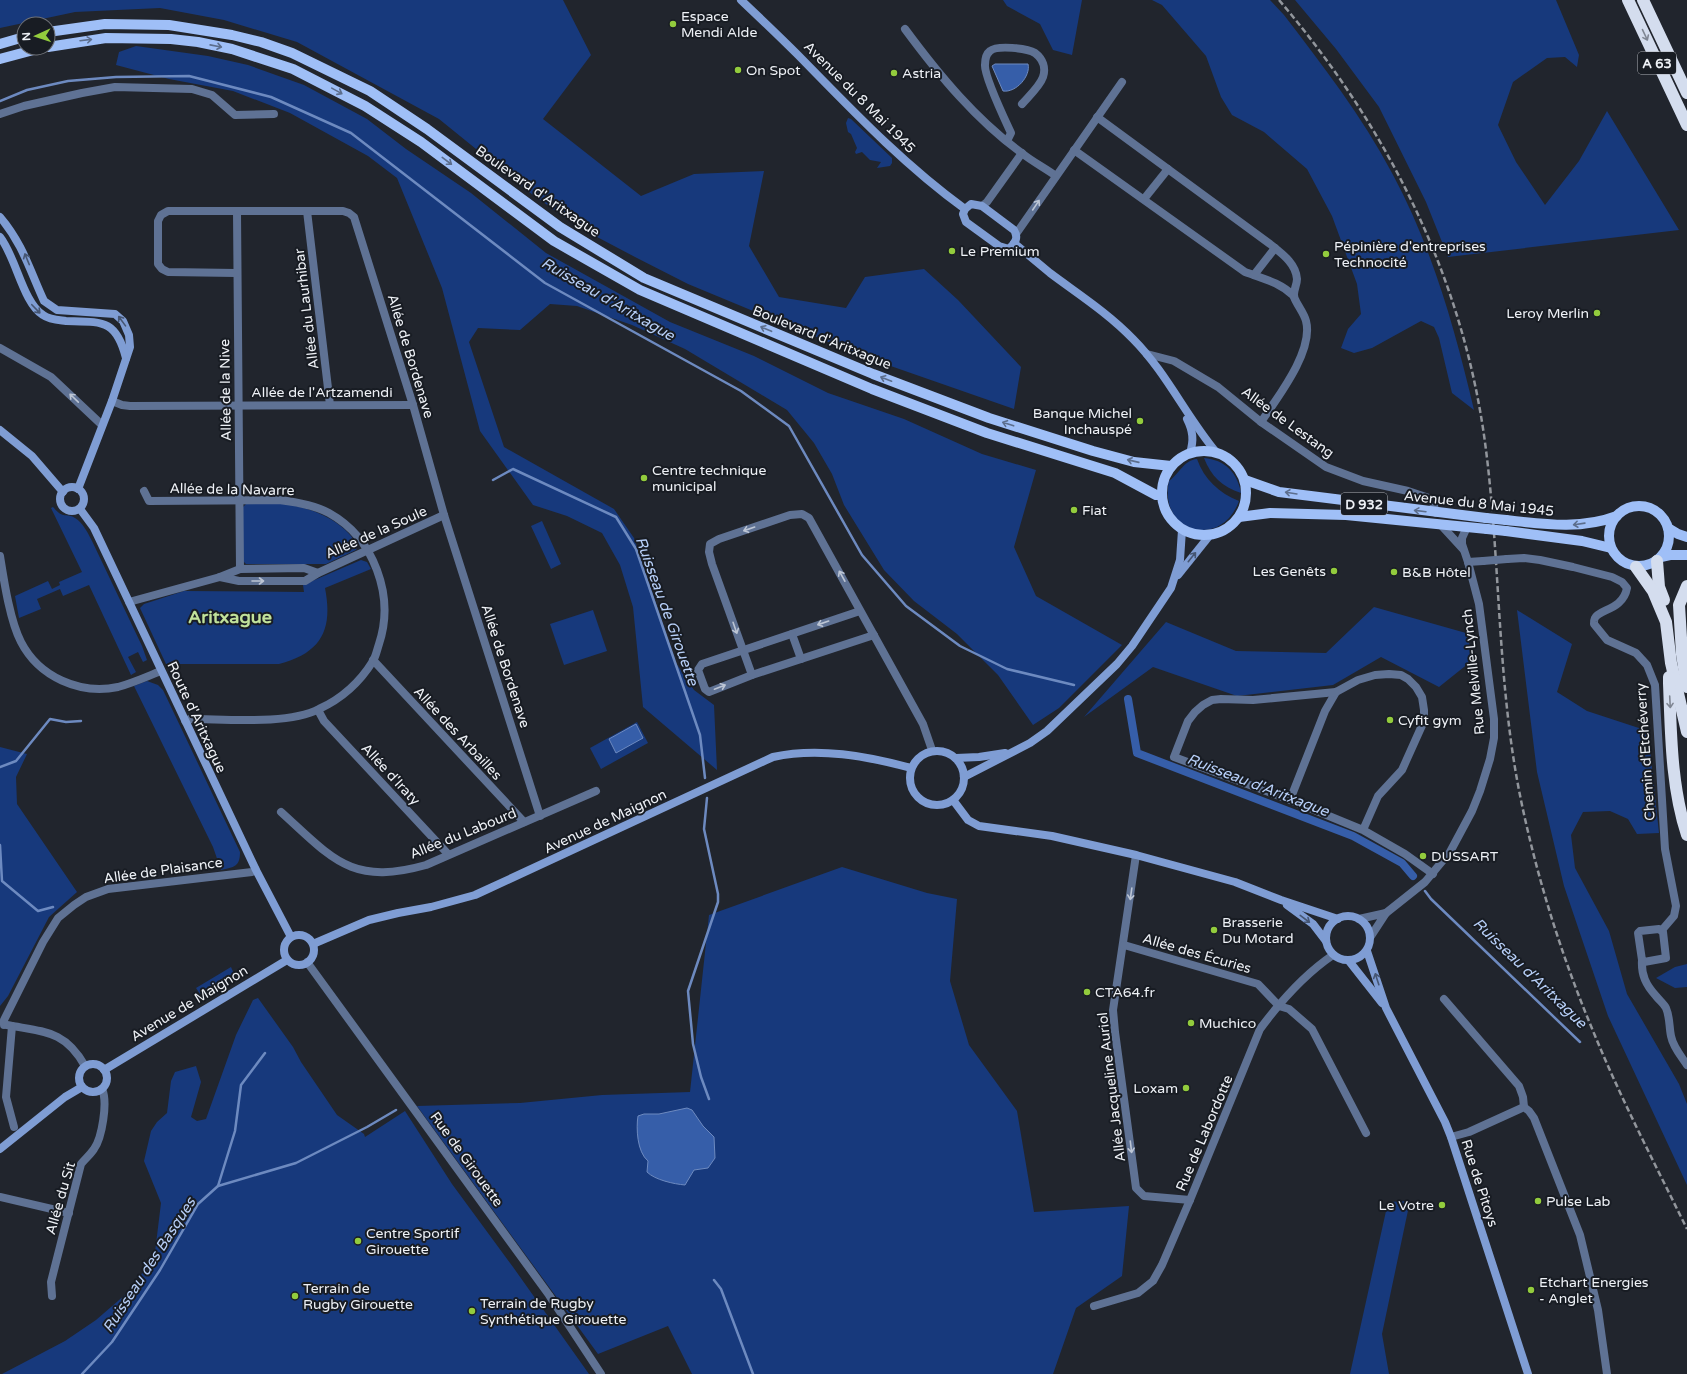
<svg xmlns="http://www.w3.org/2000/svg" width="1687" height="1374" font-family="'Varela Round',sans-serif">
<rect width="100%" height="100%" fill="#21252d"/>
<g fill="#17397c">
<path d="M0 0H563L591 55 543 119 641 196 694 174 764 171 749 246 779 297 846 308 865 277 924 269 958 300 1021 367 1014 409 862 356 688 284 635 257 580 228 529 192 439 119 297 42 224 20 160 8 75 12 0 28Z"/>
<path d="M1003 0H1082L1072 55 1053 50 1040 24 1007 6Z"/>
<path d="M1152 0H1270L1284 15C1323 66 1362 116 1392 173 1432 247 1455 329 1474 410L1452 393 1439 338 1434 327 1421 321 1372 348 1354 353 1341 348 1348 329 1361 314 1357 284 1332 216 1307 169 1264 132 1232 115 1221 97 1206 56 1162 5Z"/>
<path d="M1295 0H1556L1579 55 1577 67 1565 57 1547 58 1513 82 1498 125 1516 162 1545 205 1579 161 1607 111 1679 230 1448 257 1426 202 1379 107 1336 49Z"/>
<path d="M136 46 208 56 248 65 304 85 367 119 406 149 471 193 546 253 670 322 754 356 828 393 904 419 982 454 1036 470 1014 547 1036 596 1122 645 1059 708 1033 725 998 675 957 634 914 601 884 570 844 505 832 474 814 443 787 410 685 349 632 325 577 306 550 304 520 330 478 328 469 342 504 447 614 509 634 538 676 663 694 690 714 705 717 770 643 707 633 607 620 565 602 533 567 516 533 505 480 431 442 288 397 178 368 156 290 113 233 91 169 79 116 65 119 52Z"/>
<path d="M848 118 851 119 892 158V163L890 166 877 168 881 162 870 160 862 152 856 154 855 152 857 148 851 134 848 132 846 123Z"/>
<path d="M1204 458C1225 460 1237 472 1241 493 1222 487 1211 476 1204 458Z"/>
<path d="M1197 459C1204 479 1219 493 1239 501 1221 550 1158 533 1169 481 1180 473 1184 460 1197 459Z"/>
<path d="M277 503C307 506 342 518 358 546L356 550 326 564H246L243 561 242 508 246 504Z"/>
<path d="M53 507C64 520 65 512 75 518 83 523 88 533 92 541L142 646 147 660 143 662 138 652 128 657 136 672 131 675 89 585 63 596 60 589 37 599 41 609 19 618 15 596 48 581 52 589 60 585 59 582 82 572 51 508Z"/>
<path d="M542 521 561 564 551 569 531 526Z"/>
<path d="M361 560 367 562 371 569 325 588C333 629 322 653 279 664H166L140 608 144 604 184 591 304 592 303 585Z"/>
<path d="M1374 607 1466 633 1474 659 1439 687 1381 657 1333 685 1237 696 1153 667 1084 717 1166 622 1236 651 1326 653Z"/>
<path d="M593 610 607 651 564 665 550 624Z"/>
<path d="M1517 610 1572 644 1557 692 1587 711 1648 731 1659 833 1637 834 1628 819 1610 811 1583 812 1571 835 1575 868 1609 931 1627 994 1679 1084 1687 1104V1185L1608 1016 1564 886 1537 772Z"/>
<path d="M147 681 158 685 163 690 240 852C240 867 234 867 221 870L213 847 134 686Z"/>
<path d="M637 722 648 743 601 769 590 748Z"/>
<path d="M0 747 27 754 16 777 17 804 77 892 49 917 8 996 0 1006Z"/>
<path d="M842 867 927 893 957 899 950 981 969 1045 1017 1111 1034 1212 1129 1206 1122 1276 1076 1308 1053 1374H692L668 1326 598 1354 417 1106 520 1103 602 1095 690 1092 709 915Z"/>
<path d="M1687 964V987L1675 988 1656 978 1675 967Z"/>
<path d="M231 967 234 974 200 994 196 988Z"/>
<path d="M258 998 293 1047 301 1062 337 1115 364 1134 365 1137 405 1111 452 1184 513 1267 589 1374H2L65 1341 96 1320 133 1288 155 1252 161 1203 144 1161 151 1131 157 1122 167 1113 171 1081 175 1072 196 1066 201 1082 191 1117 197 1121 206 1119 236 1035 253 1000Z"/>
<path d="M1410 1201 1382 1334 1389 1374H1350L1388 1202Z"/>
</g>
<g fill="#365ea9" stroke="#6d8ac0">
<path d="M995 64H1028C1031 76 1016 93 1003 91L992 66Z"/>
<path d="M636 724 643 738 616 753 609 739Z"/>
<path d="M687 1108 692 1110 703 1126 714 1137 715 1158 708 1168 694 1170 685 1185C674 1184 655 1180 647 1172L648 1161C637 1152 636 1128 638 1116L644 1114H659Z"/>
</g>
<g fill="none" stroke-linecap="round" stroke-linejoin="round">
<g stroke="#6d8ac0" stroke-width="2.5">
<path d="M0 101 27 90 68 81 116 77 189 76 271 97 351 133 545 283 741 391 789 426 862 555 906 606 960 646 1007 669 1074 685"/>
<path d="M493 480 513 469 616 517 636 549 700 735 705 778"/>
<path d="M0 767 16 761 50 719 66 722 81 721"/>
<path d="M707 798 704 829 718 894V902L688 991 693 1044 701 1077 709 1099"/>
<path d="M0 845 2 881 38 911 53 907"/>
<path d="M1425 891 1431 899 1580 1042"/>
<path d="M218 1186 296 1163 367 1127 396 1110"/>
<path d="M714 1280 721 1289 753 1374"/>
<path d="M82 1374 112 1342 160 1270 198 1204 218 1186 235 1131 241 1085 265 1053"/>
</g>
<path stroke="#365ea9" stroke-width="8" d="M1128 699 1137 753 1353 836 1402 863 1413 876"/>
<g stroke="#5f7294" stroke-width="8">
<path d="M905 29C939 75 976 120 1023 154 1033 162 1045 168 1056 176"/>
<path d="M0 114 24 106 82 93 115 87 192 89 212 95 235 115 274 114"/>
<path d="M1097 117 1270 244C1281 253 1296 263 1297 279 1297 285 1293 291 1294 297 1297 305 1304 313 1306 321 1314 351 1277 398 1261 422"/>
<path d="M1007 141 1011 133C1005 120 984 76 985 65 985 60 986 54 990 51 997 45 1027 48 1035 53 1043 59 1046 68 1043 77 1040 86 1029 96 1022 104"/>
<path d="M1074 150 1245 272C1264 279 1279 282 1294 296"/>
<path d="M1144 199 1168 169"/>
<path d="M982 206 987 202 1022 153"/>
<path d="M307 211 330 405"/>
<path d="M237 212 240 569"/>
<path d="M1016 234 1122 82"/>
<path d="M236 273 168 272 162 269 158 264V221L161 215 168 211H343L349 213 354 217 413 405 444 515 540 816"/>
<path d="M1254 275 1275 248"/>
<path d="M0 348 51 377 102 425"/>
<path d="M1147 354 1174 361 1218 387 1261 422 1326 467 1363 481 1408 491 1432 499 1436 513"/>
<path d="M112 401 122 405 130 406 413 405"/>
<path d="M144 491 149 501 279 500C296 502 314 505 329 513 374 538 395 596 379 644 377 650 376 656 373 661 360 682 341 699 319 709 288 725 226 719 190 719L185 721"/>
<path d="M1440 524 1463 549"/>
<path d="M0 556C4 581 10 621 21 642 39 677 80 695 118 687 133 683 148 676 161 671"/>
<path d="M1507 559 1524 558 1540 560 1573 567 1612 577 1622 582 1627 588C1623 610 1599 609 1595 618 1594 618 1594 623 1594 624L1607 640 1636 653 1647 665 1655 685 1665 849 1676 906 1674 916 1662 930"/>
<path d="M1468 562 1483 561"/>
<path d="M220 577 239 581H305L318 573 444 515"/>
<path d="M129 602 220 577 240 569 304 568 318 573"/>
<path d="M860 611 702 664 698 670 705 689 709 692 752 675 874 635"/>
<path d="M792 634 801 659"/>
<path d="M373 660 524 822"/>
<path d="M752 675 712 564 709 552 710 544 719 539 790 515 802 514 809 518 923 724 932 750"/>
<path d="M318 710 324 721 448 854"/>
<path d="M1290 800 1325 711 1336 692"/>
<path d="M281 812C333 859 351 886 426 865L596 791"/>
<path d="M1363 830 1378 796 1402 770 1424 721V710L1422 697 1416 687 1408 679 1401 675 1389 674 1375 675 1358 680 1336 692 1253 700 1221 699 1212 700 1203 705 1195 712 1188 721 1174 757 1290 800 1363 830 1405 854 1433 874"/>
<path d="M1136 855 1113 1010 1115 1032 1136 1188 1144 1196 1190 1200"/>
<path d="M1386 913 1425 882 1450 852 1472 811 1480 791 1490 759 1494 738V719L1479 604 1468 562 1462 544V538L1467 527"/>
<path d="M1359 919 1386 913 1371 936"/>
<path d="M1659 929 1663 932 1666 958 1644 962 1642 960 1638 933 1640 931Z"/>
<path d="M1124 945 1258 984 1279 1006"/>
<path d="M1642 960C1641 975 1646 985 1656 996 1659 1000 1664 1004 1666 1008 1670 1017 1669 1027 1671 1036 1673 1047 1681 1056 1687 1065"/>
<path d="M307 962 549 1295 601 1374"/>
<path d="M1444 999 1519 1086 1523 1097 1524 1107"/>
<path d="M1279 1006 1289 1009 1312 1029 1366 1133"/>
<path d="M4 1025V1020L43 942 58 918 74 905 86 897 108 889 252 872 256 870"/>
<path d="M7 1025C44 1032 65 1030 85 1066"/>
<path d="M12 1026 6 1097 14 1127"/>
<path d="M1451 1137 1469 1132 1524 1107 1529 1111 1534 1118 1580 1235 1598 1310 1607 1374"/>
<path d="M0 1197 69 1213"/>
<path d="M52 1296 51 1282 81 1164C85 1159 90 1155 94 1149 102 1138 108 1102 102 1089"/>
<path d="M1094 1306 1138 1293 1153 1281 1162 1265 1190 1200 1260 1029C1280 1002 1305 974 1333 955"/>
</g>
<g stroke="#7f9dd4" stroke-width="8">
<path d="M741 0C760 18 779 36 798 55 851 109 903 164 965 209"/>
<path d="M971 204 982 206 1014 230C1019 238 1015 243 1009 249L999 246 966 222 963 214 965 209Z"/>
<path d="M0 217C23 244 30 271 44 301L57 310 115 314 123 321 129 335 130 347 112 401 78 489"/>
<path d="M0 237C16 257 23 303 43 315 50 320 58 320 66 321 102 322 116 319 126 358"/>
<path d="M1014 243C1026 253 1038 263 1050 273 1078 294 1108 313 1133 339 1166 372 1186 416 1216 452"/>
<path d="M1187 419C1193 431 1194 440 1190 453"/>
<path d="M0 430 32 456 63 492"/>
<circle cx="72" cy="499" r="12"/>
<path d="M80 509 94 528 256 870 291 937"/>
<path d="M1178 575 1210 535"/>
<circle cx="937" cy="778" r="27"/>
<path d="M956 758 979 757 1005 753"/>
<path d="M964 777 1030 743 1047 731 1117 664 1132 646 1171 588 1180 560 1182 530"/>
<path d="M953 800 968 820 979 826 1052 836 1136 855 1235 882 1281 900 1338 919"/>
<path d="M1287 905 1313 924 1326 941"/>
<circle cx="1348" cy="938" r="22"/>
<circle cx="299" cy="950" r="15"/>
<path d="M313 944 369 920 398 913 431 907 475 895 773 757C818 747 867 756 911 768"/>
<path d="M1367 951 1386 1008 1445 1122 1451 1137 1528 1374"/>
<path d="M1349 961 1382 1003"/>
<circle cx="93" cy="1078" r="14"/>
<path d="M104 1070 287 960"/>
<path d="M0 1149 65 1097 82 1087"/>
</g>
<g stroke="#9fbff7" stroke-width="10">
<path d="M48 32 105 24 169 25 232 35 261 42 292 53 370 91 427 129 560 227 644 278 873 374 989 418 1093 451 1134 462 1171 466"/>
<path d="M0 44 24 37"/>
<path d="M48 47 106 38 171 39 198 42 232 49 293 69 365 106 421 142 554 241 640 290 872 389 987 433 1115 473 1156 495H1162"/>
<path d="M0 59 41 48"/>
<circle cx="1204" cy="493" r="42"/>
<path d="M1245 480 1279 492 1486 518"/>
<circle cx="1639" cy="536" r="30"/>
<path d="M1239 517 1270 513 1346 515 1487 529"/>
<path d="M1506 520C1543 524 1580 530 1617 516"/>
<path d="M1668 528 1678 534 1687 537"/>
<path d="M1506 531 1582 541 1611 548"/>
<path d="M1661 557 1670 555H1687"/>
</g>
<g stroke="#d4ddee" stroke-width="12">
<path d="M1628 0 1687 125"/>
<path d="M1643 0 1687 93"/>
<path d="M1657 561 1659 587 1664 600"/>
<path d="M1636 567 1653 591 1666 622 1671 663 1687 732"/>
<path d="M1687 586 1679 605 1682 654 1687 687"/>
<path d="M1669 677V683C1671 734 1671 786 1687 835"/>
</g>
<path stroke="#92969c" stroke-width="2.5" stroke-dasharray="6 3" stroke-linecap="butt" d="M1279 0C1389 129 1465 281 1486 450 1501 569 1497 688 1522 805 1539 885 1564 963 1596 1038 1623 1103 1656 1166 1687 1229"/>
<path stroke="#5f7294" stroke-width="8" d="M1483 561 1507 559"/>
<g stroke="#9fbff7" stroke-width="10">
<path d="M1486 518 1506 520"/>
<path d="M1487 529 1506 531"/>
</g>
</g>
<defs><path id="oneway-shaft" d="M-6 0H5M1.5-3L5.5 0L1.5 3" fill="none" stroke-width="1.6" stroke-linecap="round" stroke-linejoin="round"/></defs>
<g stroke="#7f8693">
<use href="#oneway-shaft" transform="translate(1645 35) rotate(65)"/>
<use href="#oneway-shaft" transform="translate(1670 702) rotate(87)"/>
</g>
<g stroke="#5c6e8d">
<use href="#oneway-shaft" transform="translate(86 40) rotate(-7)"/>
<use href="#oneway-shaft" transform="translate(216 46) rotate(11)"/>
<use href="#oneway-shaft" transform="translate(337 91) rotate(29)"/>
<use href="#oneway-shaft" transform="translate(447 161) rotate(37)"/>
<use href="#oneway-shaft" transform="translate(766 329) rotate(-157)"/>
<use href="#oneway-shaft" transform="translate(886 379) rotate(-159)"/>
<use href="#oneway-shaft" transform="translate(1008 424) rotate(-162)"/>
<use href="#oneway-shaft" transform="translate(1133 461) rotate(-167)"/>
<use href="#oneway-shaft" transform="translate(1291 493) rotate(-171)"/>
<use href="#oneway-shaft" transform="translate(1420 511) rotate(-173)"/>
<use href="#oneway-shaft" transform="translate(1579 524) rotate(172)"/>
</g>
<g stroke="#bcc5d4">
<use href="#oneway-shaft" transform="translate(1036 205) rotate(-56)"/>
<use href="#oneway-shaft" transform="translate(74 398) rotate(-136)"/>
<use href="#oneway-shaft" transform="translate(749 529) rotate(161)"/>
<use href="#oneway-shaft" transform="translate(842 576) rotate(-119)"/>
<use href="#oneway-shaft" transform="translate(258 581)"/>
<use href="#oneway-shaft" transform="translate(823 623) rotate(161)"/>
<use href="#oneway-shaft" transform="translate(735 628) rotate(71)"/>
<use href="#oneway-shaft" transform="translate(720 687) rotate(-21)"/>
<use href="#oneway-shaft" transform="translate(1131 894) rotate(98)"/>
<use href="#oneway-shaft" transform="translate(1131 1147) rotate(83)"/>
</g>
<g stroke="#465673">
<use href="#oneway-shaft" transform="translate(27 259) rotate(-112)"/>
<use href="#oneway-shaft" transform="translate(36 309) rotate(46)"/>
<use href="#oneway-shaft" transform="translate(122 321) rotate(-126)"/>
<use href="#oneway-shaft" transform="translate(1192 557) rotate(-51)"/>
<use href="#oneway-shaft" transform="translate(1305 919) rotate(37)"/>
<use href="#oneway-shaft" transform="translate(1377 979) rotate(-108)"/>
</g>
<g fill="#93cc3d" stroke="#181c23" stroke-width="1.5">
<circle cx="673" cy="24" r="4"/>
<circle cx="738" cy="70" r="4"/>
<circle cx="894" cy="73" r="4"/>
<circle cx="952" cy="251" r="4"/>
<circle cx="1326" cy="254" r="4"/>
<circle cx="1597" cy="313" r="4"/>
<circle cx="1140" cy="421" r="4"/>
<circle cx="644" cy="478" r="4"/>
<circle cx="1074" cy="510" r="4"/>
<circle cx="1334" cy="571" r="4"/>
<circle cx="1394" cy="572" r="4"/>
<circle cx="1390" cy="720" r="4"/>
<circle cx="1423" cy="856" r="4"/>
<circle cx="1214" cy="930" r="4"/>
<circle cx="1087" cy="992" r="4"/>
<circle cx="1191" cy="1023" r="4"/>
<circle cx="1186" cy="1088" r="4"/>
<circle cx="1538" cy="1201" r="4"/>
<circle cx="1442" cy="1205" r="4"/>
<circle cx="358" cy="1241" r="4"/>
<circle cx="1531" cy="1290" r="4"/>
<circle cx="295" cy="1296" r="4"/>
<circle cx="472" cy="1311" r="4"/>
</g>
<g text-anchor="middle" stroke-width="4" stroke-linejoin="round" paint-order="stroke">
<g fill="#181c23" stroke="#aeb1b7" stroke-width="1">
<rect x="1638" y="52" width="38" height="22" rx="3"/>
<rect x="1341" y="493" width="46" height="22" rx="3"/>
</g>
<g font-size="13" font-weight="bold" fill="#eef1f6">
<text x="1657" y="68">A 63</text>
<text x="1364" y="509">D 932</text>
</g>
<g font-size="14" fill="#eef1f6" stroke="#181c23" text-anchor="start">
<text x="681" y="21">Espace<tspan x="681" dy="16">Mendi Alde</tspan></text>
<text x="746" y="75">On Spot</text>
<text x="902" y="78">Astria</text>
<text x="1334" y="251">Pépinière d'entreprises<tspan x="1334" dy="16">Technocité</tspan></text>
<text x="960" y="256">Le Premium</text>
<text x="1589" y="318" text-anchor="end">Leroy Merlin</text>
<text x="1132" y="418" text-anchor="end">Banque Michel<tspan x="1132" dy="16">Inchauspé</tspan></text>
<text x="652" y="475">Centre technique<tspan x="652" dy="16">municipal</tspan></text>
<text x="1082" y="515">Fiat</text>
<text x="1326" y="576" text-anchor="end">Les Genêts</text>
<text x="1402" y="577">B&amp;B Hôtel</text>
<text x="1398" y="725">Cyfit gym</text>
<text x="1431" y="861">DUSSART</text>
<text x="1222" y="927">Brasserie<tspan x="1222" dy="16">Du Motard</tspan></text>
<text x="1095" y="997">CTA64.fr</text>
<text x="1199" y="1028">Muchico</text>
<text x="1178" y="1093" text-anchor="end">Loxam</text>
<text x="1546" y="1206">Pulse Lab</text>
<text x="1434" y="1210" text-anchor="end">Le Votre</text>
<text x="366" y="1238">Centre Sportif<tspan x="366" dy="16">Girouette</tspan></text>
<text x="1539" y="1287">Etchart Energies<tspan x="1539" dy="16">- Anglet</tspan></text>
<text x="303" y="1293">Terrain de<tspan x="303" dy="16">Rugby Girouette</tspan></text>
<text x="480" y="1308">Terrain de Rugby<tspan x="480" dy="16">Synthétique Girouette</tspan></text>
</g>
<g font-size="14" fill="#eef1f6" stroke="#181c23">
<text transform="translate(860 97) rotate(45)" y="5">Avenue du 8 Mai 1945</text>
<text transform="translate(538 191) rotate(35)" y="5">Boulevard d'Aritxague</text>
<text transform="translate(306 309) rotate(-97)" y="5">Allée du Laurhibar</text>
<text transform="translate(822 337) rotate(22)" y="5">Boulevard d'Aritxague</text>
<text transform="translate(411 356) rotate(73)" y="5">Allée de Bordenave</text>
<text transform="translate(225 390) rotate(-91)" y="5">Allée de la Nive</text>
<text x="322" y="397">Allée de l'Artzamendi</text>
<text transform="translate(1288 422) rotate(36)" y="5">Allée de Lestang</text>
<text transform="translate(232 489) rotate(1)" y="5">Allée de la Navarre</text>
<text transform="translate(1479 503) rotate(6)" y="5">Avenue du 8 Mai 1945</text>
<text transform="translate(376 532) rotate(-24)" y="5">Allée de la Soule</text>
<text transform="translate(506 666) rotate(72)" y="5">Allée de Bordenave</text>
<text transform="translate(1473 672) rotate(-96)" y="5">Rue Melville-Lynch</text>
<text transform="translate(197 717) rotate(65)" y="5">Route d'Aritxague</text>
<text transform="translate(458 733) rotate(47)" y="5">Allée des Arbailles</text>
<text transform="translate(1645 752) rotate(-94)" y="5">Chemin d'Etchéverry</text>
<text transform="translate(391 774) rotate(47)" y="5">Allée d'Iraty</text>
<text transform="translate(605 821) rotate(-25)" y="5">Avenue de Maignon</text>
<text transform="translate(463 833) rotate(-22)" y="5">Allée du Labourd</text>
<text transform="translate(163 870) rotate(-8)" y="5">Allée de Plaisance</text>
<text transform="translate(1197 953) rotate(16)" y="5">Allée des Écuries</text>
<text transform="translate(189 1003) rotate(-31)" y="5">Avenue de Maignon</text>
<text transform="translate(1111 1087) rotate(-97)" y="5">Allée Jacqueline Auriol</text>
<text transform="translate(1204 1133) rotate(-67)" y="5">Rue de Labordotte</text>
<text transform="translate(467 1159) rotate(54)" y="5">Rue de Girouette</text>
<text transform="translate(1480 1183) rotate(72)" y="5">Rue de Pitoys</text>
<text transform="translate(60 1198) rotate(-74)" y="5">Allée du Sit</text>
</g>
<g font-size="15" font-style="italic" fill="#b7cff8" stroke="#181c23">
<text transform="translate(608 299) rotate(30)" y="5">Ruisseau d'Aritxague</text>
<text transform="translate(667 611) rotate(70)" y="5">Ruisseau de Girouette</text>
<text transform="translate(1258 785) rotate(21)" y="5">Ruisseau d'Aritxague</text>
<text transform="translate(1530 973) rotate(44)" y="5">Ruisseau d'Aritxague</text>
<text transform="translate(149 1265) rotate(-57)" y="5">Ruisseau des Basques</text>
</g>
<g font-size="18" font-weight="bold" fill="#c1e29b" stroke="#181c23">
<text x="230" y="623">Aritxague</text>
</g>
</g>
<g transform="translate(36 36) rotate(267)"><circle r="19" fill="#181c23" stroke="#6e7177"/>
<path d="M0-3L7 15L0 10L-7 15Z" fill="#93cc3d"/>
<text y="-6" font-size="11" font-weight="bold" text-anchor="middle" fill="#eef1f6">N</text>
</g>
</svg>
